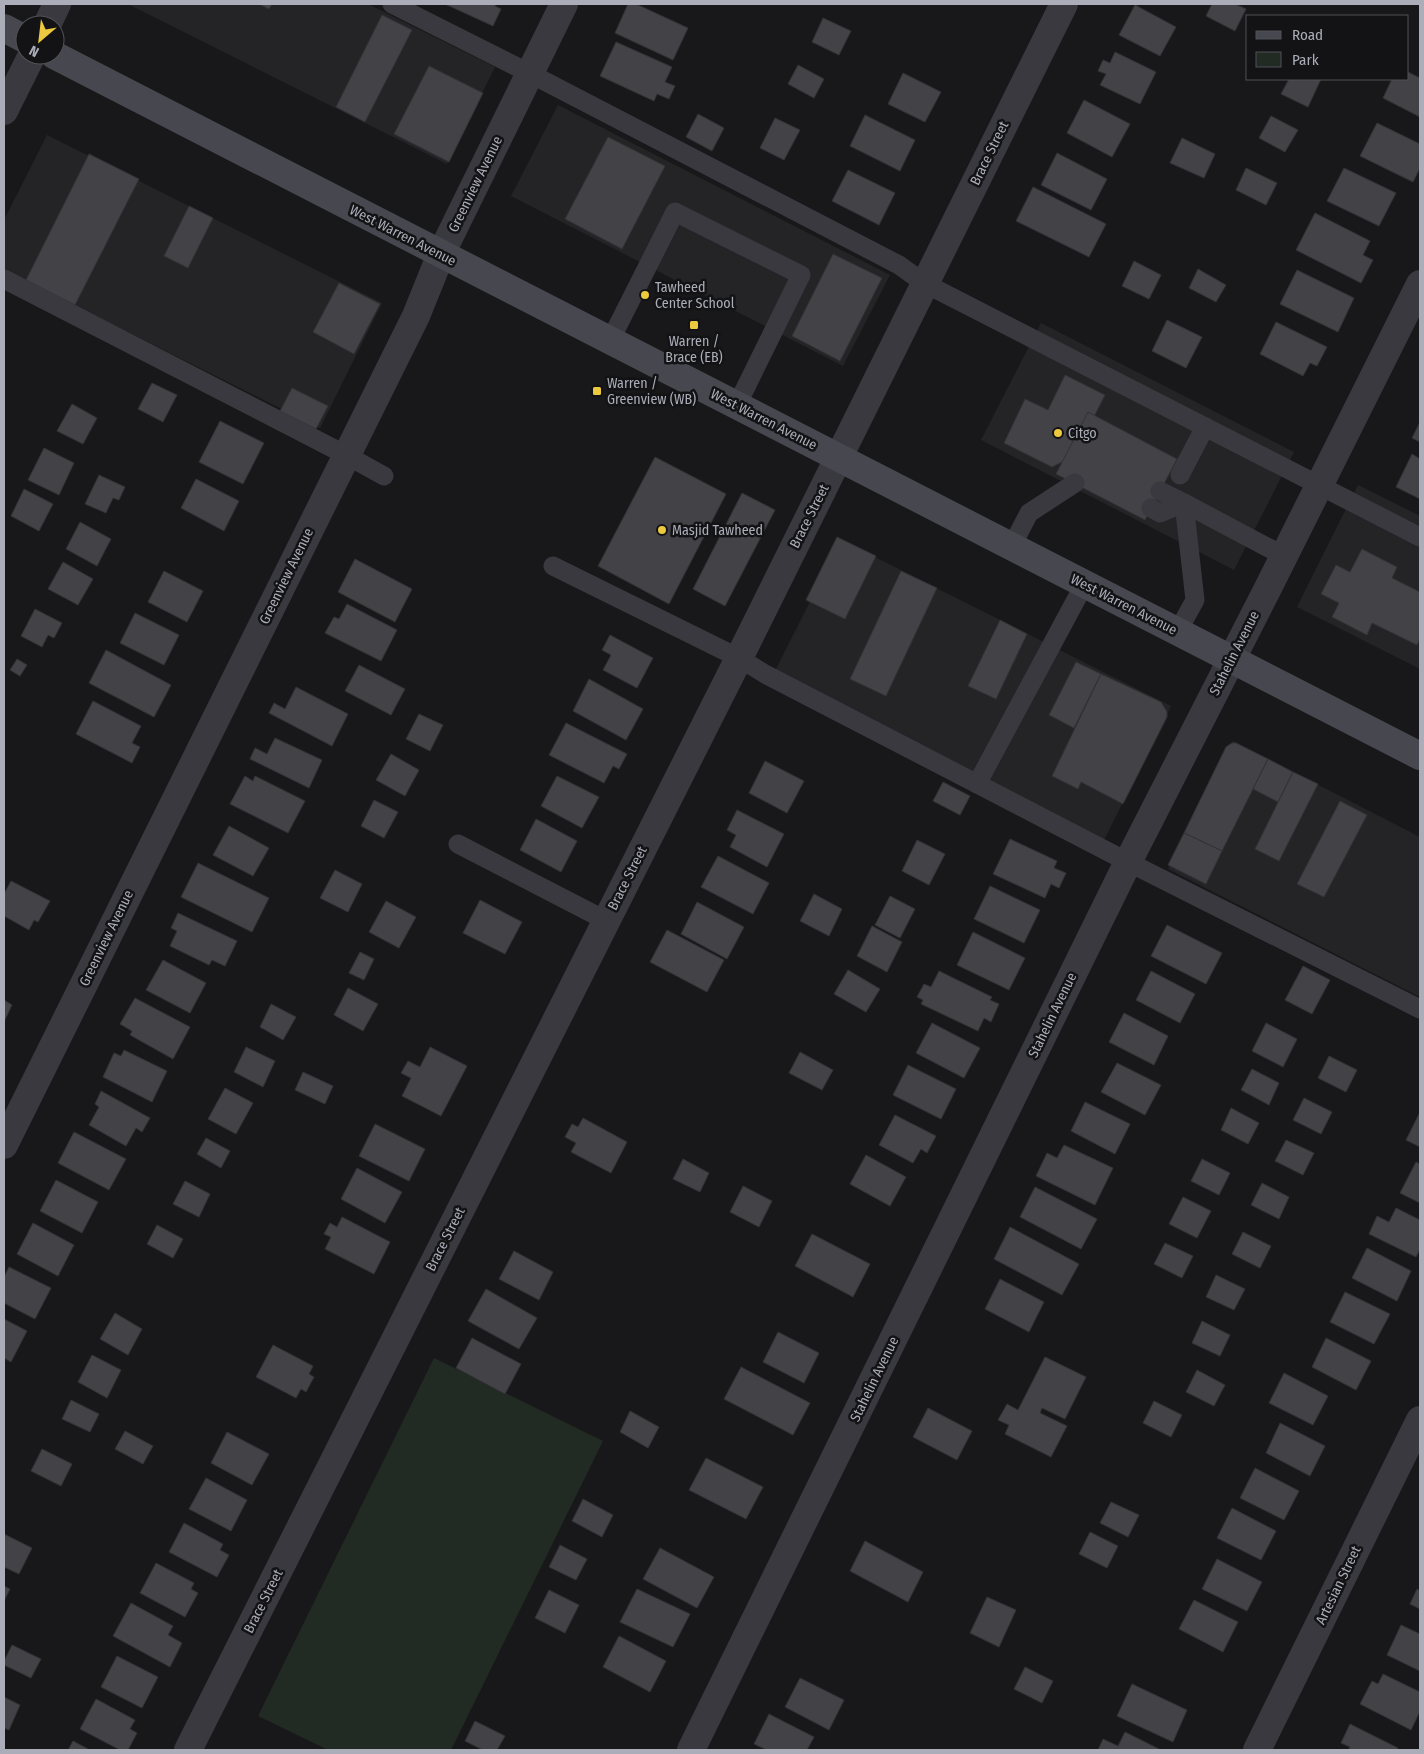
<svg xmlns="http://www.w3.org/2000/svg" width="1424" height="1754" font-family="'Fira Sans Condensed',sans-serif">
<rect width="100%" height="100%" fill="#18181a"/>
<g fill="#242427">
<path d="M128 4H368L495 67 447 164Z"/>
<path d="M558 105 890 275 843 366 511 196Z"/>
<path d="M47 135 382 303 320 428 4 270V220Z"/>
<path d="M1041 323 1294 452 1234 570 981 440Z"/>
<path d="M1358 485 1420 516V669L1297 607Z"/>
<path d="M841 540 1171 706 1104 840 774 673Z"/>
<path d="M1233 741 1420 837V997L1168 869Z"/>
</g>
<path fill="#222a24" d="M434 1358 603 1441 451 1750H328L258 1716Z"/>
<g fill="#424247" stroke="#333236">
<path d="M259 4H272L269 9Z"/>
<path d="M445 4H496L495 6 501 9 493 26Z"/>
<path d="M628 4H636L688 28 673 60 615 33Z"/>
<path d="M1212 4H1235L1246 9 1235 31 1206 16Z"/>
<path d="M1135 5 1176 27 1160 56 1119 35Z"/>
<path d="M382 15 412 30 365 122 336 107Z"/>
<path d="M823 18 851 31 839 55 812 42Z"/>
<path d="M616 42 672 67 665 82 675 86 669 99 657 94 654 101 600 76Z"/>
<path d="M1115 52 1156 72 1140 104 1100 85 1106 74 1098 71 1103 60 1110 63Z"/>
<path d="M798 65 824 79 814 98 788 84Z"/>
<path d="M429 66 483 93 449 162 394 134Z"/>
<path d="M1408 72 1420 78V117L1383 98 1392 79H1408Z"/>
<path d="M903 73 941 92 925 122 888 104Z"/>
<path d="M1289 79H1321L1308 107 1281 94Z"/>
<path d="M1084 100 1130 124 1112 157 1067 133Z"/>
<path d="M698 114 724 128 712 151 686 137Z"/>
<path d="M865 115 915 140 900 171 850 146Z"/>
<path d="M1271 116 1298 130 1285 152 1259 138Z"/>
<path d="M775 118 800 130 784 160 760 148Z"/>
<path d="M1377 123 1420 144V168L1413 182 1360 156Z"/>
<path d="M608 137 665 166 622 249 565 219Z"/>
<path d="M1182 138 1215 154 1204 178 1170 163Z"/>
<path d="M1057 153 1107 179 1091 210 1041 185Z"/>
<path d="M89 154 139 179 75 305 26 280Z"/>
<path d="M1246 168 1277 183 1266 205 1236 190Z"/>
<path d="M1344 168 1396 193 1379 226 1327 201Z"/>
<path d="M848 170 895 193 879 225 832 201Z"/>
<path d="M1033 187 1106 224 1089 257 1016 221Z"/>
<path d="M189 206 213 218 188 268 164 256Z"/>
<path d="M1315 213 1370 241 1363 255 1373 260 1361 283 1296 250Z"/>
<path d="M833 254 882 278 840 361 792 336Z"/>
<path d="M1134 261 1161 275 1149 299 1122 286Z"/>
<path d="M1198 269 1226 285 1216 302 1189 288Z"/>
<path d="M1297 270 1354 298 1338 332 1280 304Z"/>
<path d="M339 283 380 304 354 354 313 332Z"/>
<path d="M1167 320 1202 337 1186 368 1152 351Z"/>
<path d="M1276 322 1327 347 1317 366 1310 363 1303 376 1260 354Z"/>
<path d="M1065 375 1105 395 1074 456 1052 467 1004 443 1025 399 1048 410Z"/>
<path d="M152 383 177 395 163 422 138 409Z"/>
<path d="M292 388 328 406 316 429 280 411Z"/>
<path d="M72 404 97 418 83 444 57 431Z"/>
<path d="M1088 412 1177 459 1145 520 1056 474Z"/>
<path d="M220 421 264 443 243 484 199 462Z"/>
<path d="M1420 422V442L1412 438Z"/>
<path d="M44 448 74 463 59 495 28 480Z"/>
<path d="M1412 454 1420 459V499L1396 487Z"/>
<path d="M655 457 726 494 669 604 598 566Z"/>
<path d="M99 475 125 487 119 500 113 498 106 513 85 504Z"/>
<path d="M196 479 239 501 224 531 181 508Z"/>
<path d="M24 489 53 504 39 531 11 516Z"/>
<path d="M742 493 775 510 725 606 693 589Z"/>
<path d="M80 522 111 539 97 566 66 549Z"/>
<path d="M837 537 876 556 845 619 806 600Z"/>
<path d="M1362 549 1397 567 1392 578 1420 592V638L1417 645 1372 623 1367 635 1332 617 1339 603 1321 594 1336 565 1350 572Z"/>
<path d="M355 559 412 589 395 622 338 592Z"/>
<path d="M63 562 93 579 78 605 48 589Z"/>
<path d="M164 571 203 591 187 622 148 602Z"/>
<path d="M901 571 937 588 886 696 850 679Z"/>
<path d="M347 604 397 630 381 661 325 633 334 617 339 619Z"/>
<path d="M35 609 62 623 54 638 48 635 42 647 21 636Z"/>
<path d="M135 613 179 635 164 665 120 643Z"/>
<path d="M1000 620 1027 634 996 699 968 686Z"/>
<path d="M610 635 653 658 637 688 603 670 611 655 602 650Z"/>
<path d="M106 650 171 685 154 717 89 683Z"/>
<path d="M17 659 27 665 20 676 10 670Z"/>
<path d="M1076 662 1101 674 1074 728 1049 715Z"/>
<path d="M359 665 405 689 391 715 345 691Z"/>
<path d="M1101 674 1161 702 1167 712V717L1123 804 1081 782 1078 789 1052 776Z"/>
<path d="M589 679 643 709 626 740 573 711Z"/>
<path d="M296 687 348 714 332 746 269 713 274 703 285 709Z"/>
<path d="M93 701 141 726 132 743 140 747 132 763 76 734Z"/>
<path d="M419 714 443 725 430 751 406 739Z"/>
<path d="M566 723 627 754 619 769 613 766 604 783 549 755Z"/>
<path d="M275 738 322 760 309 788 250 759 255 748 267 754Z"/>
<path d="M1232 743H1236L1268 759 1222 851 1184 833 1226 747Z"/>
<path d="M391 754 419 770 405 796 376 780Z"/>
<path d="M1268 759 1293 772 1278 802 1253 789Z"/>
<path d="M765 761 804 781 787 813 749 793Z"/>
<path d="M1293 772 1318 784 1279 861 1255 849Z"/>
<path d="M245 776 253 781 255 776 305 801 288 833 230 804Z"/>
<path d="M557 776 599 797 582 828 541 806Z"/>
<path d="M943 782 970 796 960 815 933 801Z"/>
<path d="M374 800 398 812 384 838 361 826Z"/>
<path d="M1340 801 1367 815 1324 897 1297 884Z"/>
<path d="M737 810 784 834 767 867 730 847 736 835 727 830Z"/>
<path d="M536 819 577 841 561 872 520 850Z"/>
<path d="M229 826 269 848 253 876 213 855Z"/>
<path d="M1184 833 1222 851 1206 884 1168 865Z"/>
<path d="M1010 839 1057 861 1054 868 1066 873 1059 888 1051 884 1045 898 993 874Z"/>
<path d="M917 840 945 854 929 885 902 871Z"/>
<path d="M718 856 769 883 753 914 701 887Z"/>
<path d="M198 863 269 898 252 932 181 897Z"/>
<path d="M335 870 362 884 348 912 320 898Z"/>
<path d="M11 881 50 901 38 922 34 920 29 930 4 916V894Z"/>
<path d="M990 886 1040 910 1024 943 974 919Z"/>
<path d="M814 894 842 909 829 936 800 921Z"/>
<path d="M890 896 915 909 900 938 875 925Z"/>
<path d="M480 900 522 922 505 954 463 933Z"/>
<path d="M386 901 416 917 399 948 369 932Z"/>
<path d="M697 902 744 927 727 959 681 934Z"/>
<path d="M178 913 237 941 225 966 212 960 209 965 170 946 177 931 171 928Z"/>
<path d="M1167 925 1222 953 1206 984 1151 956Z"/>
<path d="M872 926 902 942 887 972 857 956Z"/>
<path d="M667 930 724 960 707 992 650 962Z"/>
<path d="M973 932 1025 958 1009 990 957 965Z"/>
<path d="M360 952 374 959 364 980 349 973Z"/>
<path d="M163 960 206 983 190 1013 146 990Z"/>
<path d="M1303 966 1330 980 1312 1014 1285 1000Z"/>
<path d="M848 970 880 989 866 1012 834 994Z"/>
<path d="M939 971 992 997 990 1000 999 1004 991 1022 984 1018 978 1031 921 1004 923 1000 917 997 924 984 931 987Z"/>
<path d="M1151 971 1195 994 1180 1023 1136 1000Z"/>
<path d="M348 988 378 1004 363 1031 334 1015Z"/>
<path d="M135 998 190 1027 173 1059 130 1035 132 1031 120 1024Z"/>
<path d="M4 1000 12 1005 4 1022Z"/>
<path d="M271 1004 296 1017 283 1040 260 1027Z"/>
<path d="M1124 1013 1168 1036 1154 1065 1109 1042Z"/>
<path d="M932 1023 980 1048 964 1078 916 1053Z"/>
<path d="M1266 1023 1297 1039 1283 1067 1252 1051Z"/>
<path d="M246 1047 275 1061 263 1087 234 1072Z"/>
<path d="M430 1047 467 1066 441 1116 402 1096 411 1078 401 1073 408 1061 420 1067Z"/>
<path d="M124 1050 167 1071 152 1102 103 1077 114 1053 121 1056Z"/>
<path d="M800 1052 833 1070 822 1090 789 1073Z"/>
<path d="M1329 1056 1357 1070 1346 1092 1318 1078Z"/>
<path d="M1117 1063 1161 1085 1145 1115 1101 1092Z"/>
<path d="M908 1065 956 1089 941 1119 893 1095Z"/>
<path d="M1252 1069 1279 1083 1269 1105 1241 1090Z"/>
<path d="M303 1072 333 1086 325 1104 295 1090Z"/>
<path d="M225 1088 253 1103 236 1134 208 1119Z"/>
<path d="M101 1091 150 1118 142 1132 136 1128 126 1146 89 1125 99 1107 95 1104Z"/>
<path d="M1304 1098 1332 1112 1321 1134 1293 1120Z"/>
<path d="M1085 1102 1130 1124 1115 1154 1071 1131Z"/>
<path d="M1231 1108 1259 1123 1248 1144 1221 1130Z"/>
<path d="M1420 1112V1147L1406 1140Z"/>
<path d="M895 1115 936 1136 927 1153 921 1149 913 1163 879 1145Z"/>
<path d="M583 1118 627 1142 611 1173 571 1152 576 1143 565 1137 572 1124 578 1127Z"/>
<path d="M375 1124 425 1149 409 1181 359 1156Z"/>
<path d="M74 1132 126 1159 109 1190 58 1163Z"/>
<path d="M206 1138 230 1151 221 1168 197 1154Z"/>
<path d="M1286 1140 1314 1153 1303 1175 1275 1161Z"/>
<path d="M1064 1145 1113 1168 1095 1205 1036 1176 1047 1153 1057 1158Z"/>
<path d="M866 1155 906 1177 890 1206 850 1184Z"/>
<path d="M683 1159 709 1173 700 1192 673 1179Z"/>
<path d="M1202 1159 1230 1173 1219 1195 1191 1181Z"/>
<path d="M1416 1162 1420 1164V1203L1400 1193Z"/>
<path d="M357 1168 402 1192 385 1223 341 1199Z"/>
<path d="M56 1180 98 1202 82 1233 40 1211Z"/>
<path d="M185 1181 210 1194 199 1217 173 1204Z"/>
<path d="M1262 1183 1289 1197 1279 1219 1251 1205Z"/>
<path d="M743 1186 772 1201 759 1227 730 1212Z"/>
<path d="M1035 1187 1097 1219 1081 1249 1020 1217Z"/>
<path d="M1183 1197 1211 1211 1197 1238 1169 1224Z"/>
<path d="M1396 1208 1420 1220V1249L1416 1257 1369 1234 1377 1216 1389 1222Z"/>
<path d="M342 1217 390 1242 374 1274 325 1249 331 1237 324 1234 330 1223 337 1227Z"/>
<path d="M33 1223 74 1245 58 1276 17 1254Z"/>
<path d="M157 1225 183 1239 173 1258 147 1244Z"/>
<path d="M1010 1227 1079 1264 1062 1295 994 1259Z"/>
<path d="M1243 1232 1271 1246 1260 1268 1232 1254Z"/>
<path d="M812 1234 870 1264 853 1297 795 1266Z"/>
<path d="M1165 1243 1193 1256 1182 1278 1154 1264Z"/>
<path d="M1367 1248 1411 1271 1397 1301 1352 1278Z"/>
<path d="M514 1251 553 1272 539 1300 499 1279Z"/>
<path d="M9 1267 51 1288 35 1319 4 1303V1277Z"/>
<path d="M1216 1275 1245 1289 1234 1310 1206 1297Z"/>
<path d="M1000 1279 1044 1302 1029 1332 985 1309Z"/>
<path d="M486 1289 537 1318 519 1349 468 1321Z"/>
<path d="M1345 1292 1390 1314 1374 1344 1330 1322Z"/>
<path d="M115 1313 142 1329 128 1355 100 1339Z"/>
<path d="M4 1319 27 1331 11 1362 4 1358Z"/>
<path d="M1202 1321 1230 1335 1220 1356 1192 1343Z"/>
<path d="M778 1332 819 1353 804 1383 763 1362Z"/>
<path d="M472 1338 521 1364 505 1394 456 1368Z"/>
<path d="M1326 1338 1371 1361 1356 1390 1312 1367Z"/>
<path d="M273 1345 313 1366 309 1374 314 1377 306 1392 301 1389 296 1398 256 1377Z"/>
<path d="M92 1355 121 1370 107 1398 78 1382Z"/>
<path d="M1045 1357 1086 1377 1065 1419 1042 1408 1040 1413 1067 1426 1051 1457 1005 1434 1009 1425 998 1420 1007 1404 1018 1410Z"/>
<path d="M741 1367 810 1403 793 1435 724 1399Z"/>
<path d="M1197 1370 1225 1385 1214 1406 1186 1392Z"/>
<path d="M1284 1373 1328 1396 1313 1425 1269 1403Z"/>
<path d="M71 1400 99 1414 90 1432 62 1419Z"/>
<path d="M1154 1401 1182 1415 1171 1437 1143 1423Z"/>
<path d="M928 1408 972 1431 957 1460 913 1437Z"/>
<path d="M630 1411 659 1427 648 1448 620 1432Z"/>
<path d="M1280 1423 1325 1446 1310 1476 1266 1453Z"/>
<path d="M125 1431 153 1446 143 1464 115 1449Z"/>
<path d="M227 1432 269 1454 252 1485 211 1463Z"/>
<path d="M42 1449 72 1464 61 1486 31 1471Z"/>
<path d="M706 1458 763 1487 746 1519 689 1490Z"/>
<path d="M1255 1468 1299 1491 1284 1520 1240 1498Z"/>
<path d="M206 1478 247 1500 231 1531 189 1509Z"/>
<path d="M583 1499 613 1515 602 1537 572 1521Z"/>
<path d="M1111 1502 1139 1515 1128 1537 1100 1523Z"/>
<path d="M1232 1508 1276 1531 1261 1560 1217 1538Z"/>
<path d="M184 1523 223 1544 220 1550 229 1555 217 1577 169 1552Z"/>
<path d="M1090 1532 1118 1546 1107 1568 1079 1554Z"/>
<path d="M4 1534 32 1548 19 1574 4 1567Z"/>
<path d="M865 1541 923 1572 908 1602 850 1571Z"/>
<path d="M560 1545 587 1559 576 1580 549 1567Z"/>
<path d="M660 1548 714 1577 697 1608 643 1579Z"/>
<path d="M1217 1559 1262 1582 1247 1611 1202 1589Z"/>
<path d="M156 1563 194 1583 191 1589 198 1593 185 1617 140 1593Z"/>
<path d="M4 1586 10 1589 4 1601Z"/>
<path d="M637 1589 690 1614 673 1647 620 1622Z"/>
<path d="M1417 1589 1420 1591V1609L1410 1604Z"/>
<path d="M549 1590 579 1605 565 1633 535 1618Z"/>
<path d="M987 1597 1016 1610 999 1647 970 1633Z"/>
<path d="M1194 1600 1238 1622 1223 1652 1179 1629Z"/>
<path d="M131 1603 173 1626 168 1635 182 1643 170 1667 113 1636Z"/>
<path d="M1401 1625 1420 1634V1671L1387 1655Z"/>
<path d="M619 1636 666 1661 650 1692 603 1667Z"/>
<path d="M12 1645 41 1659 31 1678 4 1665V1661Z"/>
<path d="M117 1656 158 1677 142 1708 101 1687Z"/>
<path d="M1025 1667 1053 1681 1042 1703 1014 1689Z"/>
<path d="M1383 1674 1420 1692V1711L1411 1730 1360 1704 1372 1681 1378 1684Z"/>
<path d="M800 1678 844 1700 829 1730 785 1707Z"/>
<path d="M1132 1684 1187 1710 1173 1742 1117 1716Z"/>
<path d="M4 1697 20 1705 9 1730 4 1728Z"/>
<path d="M96 1699 135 1720 130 1729 137 1733 128 1750H120L80 1729Z"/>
<path d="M769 1714 814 1737 807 1750H767L754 1744Z"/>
<path d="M475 1721 505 1736 497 1750H483L465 1741Z"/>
<path d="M1350 1724 1398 1748 1397 1750H1348L1350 1747 1341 1743Z"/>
<path d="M1125 1732 1161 1750H1098L1103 1739 1118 1746Z"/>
<path d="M73 1741 90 1750H68Z"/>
</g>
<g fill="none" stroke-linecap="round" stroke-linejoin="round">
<g stroke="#39393f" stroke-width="19">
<path d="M392 4 529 73 899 265 924 283 1420 537"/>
<path d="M4 279 346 455 384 476"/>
<path d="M610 341 675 212 801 275 737 405"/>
<path d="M1180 475 1205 427"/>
<path d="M1160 491 1184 503"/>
<path d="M1151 508 1160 513 1184 503"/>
<path d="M1012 546 1029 513 1075 483"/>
<path d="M553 566 739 658 765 674 1128 862 1420 1009"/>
<path d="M1178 631 1195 600 1184 503 1284 556"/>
<path d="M977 784 1085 583"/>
<path d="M458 844 605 920"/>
</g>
<g stroke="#39393f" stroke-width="28">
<path d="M47 25 57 4"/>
<path d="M4 111 32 55"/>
<path d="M4 1145 416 316 441 254 564 4"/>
<path d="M188 1750 739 658 1064 4"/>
<path d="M691 1750 1128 862 1269 586 1420 284"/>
<path d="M1257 1750 1420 1420"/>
</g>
<g stroke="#47484f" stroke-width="28">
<path d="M4 28 25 39"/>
<path d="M54 55 1420 756"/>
</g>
</g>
<g fill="#ecc93e" stroke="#131315" stroke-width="2">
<circle cx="645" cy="295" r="5"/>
<rect x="689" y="320" width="10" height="10" rx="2.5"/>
<rect x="592" y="386" width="10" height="10" rx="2.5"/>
<circle cx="1058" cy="433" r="5"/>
<circle cx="662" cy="530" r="5"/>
</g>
<g text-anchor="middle" stroke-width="5" stroke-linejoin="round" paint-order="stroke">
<g font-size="14" fill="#abadb9" stroke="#131315">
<text transform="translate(989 153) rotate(-64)" y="5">Brace Street</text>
<text transform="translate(475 184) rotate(-64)" y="5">Greenview Avenue</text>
<text transform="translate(403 235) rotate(27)" y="5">West Warren Avenue</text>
<text transform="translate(764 419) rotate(27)" y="5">West Warren Avenue</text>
<text transform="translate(809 516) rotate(-63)" y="5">Brace Street</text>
<text transform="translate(286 576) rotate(-64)" y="5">Greenview Avenue</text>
<text transform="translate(1124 604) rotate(27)" y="5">West Warren Avenue</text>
<text transform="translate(1234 653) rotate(-63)" y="5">Stahelin Avenue</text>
<text transform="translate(627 878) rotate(-63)" y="5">Brace Street</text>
<text transform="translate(106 938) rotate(-64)" y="5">Greenview Avenue</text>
<text transform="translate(1052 1015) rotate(-64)" y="5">Stahelin Avenue</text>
<text transform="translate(445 1239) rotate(-63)" y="5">Brace Street</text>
<text transform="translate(874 1379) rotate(-64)" y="5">Stahelin Avenue</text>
<text transform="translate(1338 1585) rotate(-64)" y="5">Artesian Street</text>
<text transform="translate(263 1601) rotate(-63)" y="5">Brace Street</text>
</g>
<g font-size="14" fill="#abadb9" stroke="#131315" text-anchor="start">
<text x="655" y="292">Tawheed<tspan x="655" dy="16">Center School</tspan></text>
<text x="694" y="346" text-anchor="middle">Warren /<tspan x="694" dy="16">Brace (EB)</tspan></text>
<text x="607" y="388">Warren /<tspan x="607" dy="16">Greenview (WB)</tspan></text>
<text x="1068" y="438">Citgo</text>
<text x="672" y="535">Masjid Tawheed</text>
</g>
</g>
<rect width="1424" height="1754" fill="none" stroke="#abadb9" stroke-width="10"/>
<rect x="1246" y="15" width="162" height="65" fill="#131315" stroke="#505157"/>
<rect x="1256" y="31" width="25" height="8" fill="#47484f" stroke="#505157"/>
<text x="1292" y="40" font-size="15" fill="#abadb9">Road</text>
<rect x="1256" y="52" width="25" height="15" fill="#222a24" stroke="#505157"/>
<text x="1292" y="65" font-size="15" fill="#abadb9">Park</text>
<g transform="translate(40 40) rotate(208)"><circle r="24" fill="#131315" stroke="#505157"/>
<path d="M0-4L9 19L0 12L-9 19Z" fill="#ecc93e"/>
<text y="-8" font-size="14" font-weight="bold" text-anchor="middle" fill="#abadb9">N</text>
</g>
</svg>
